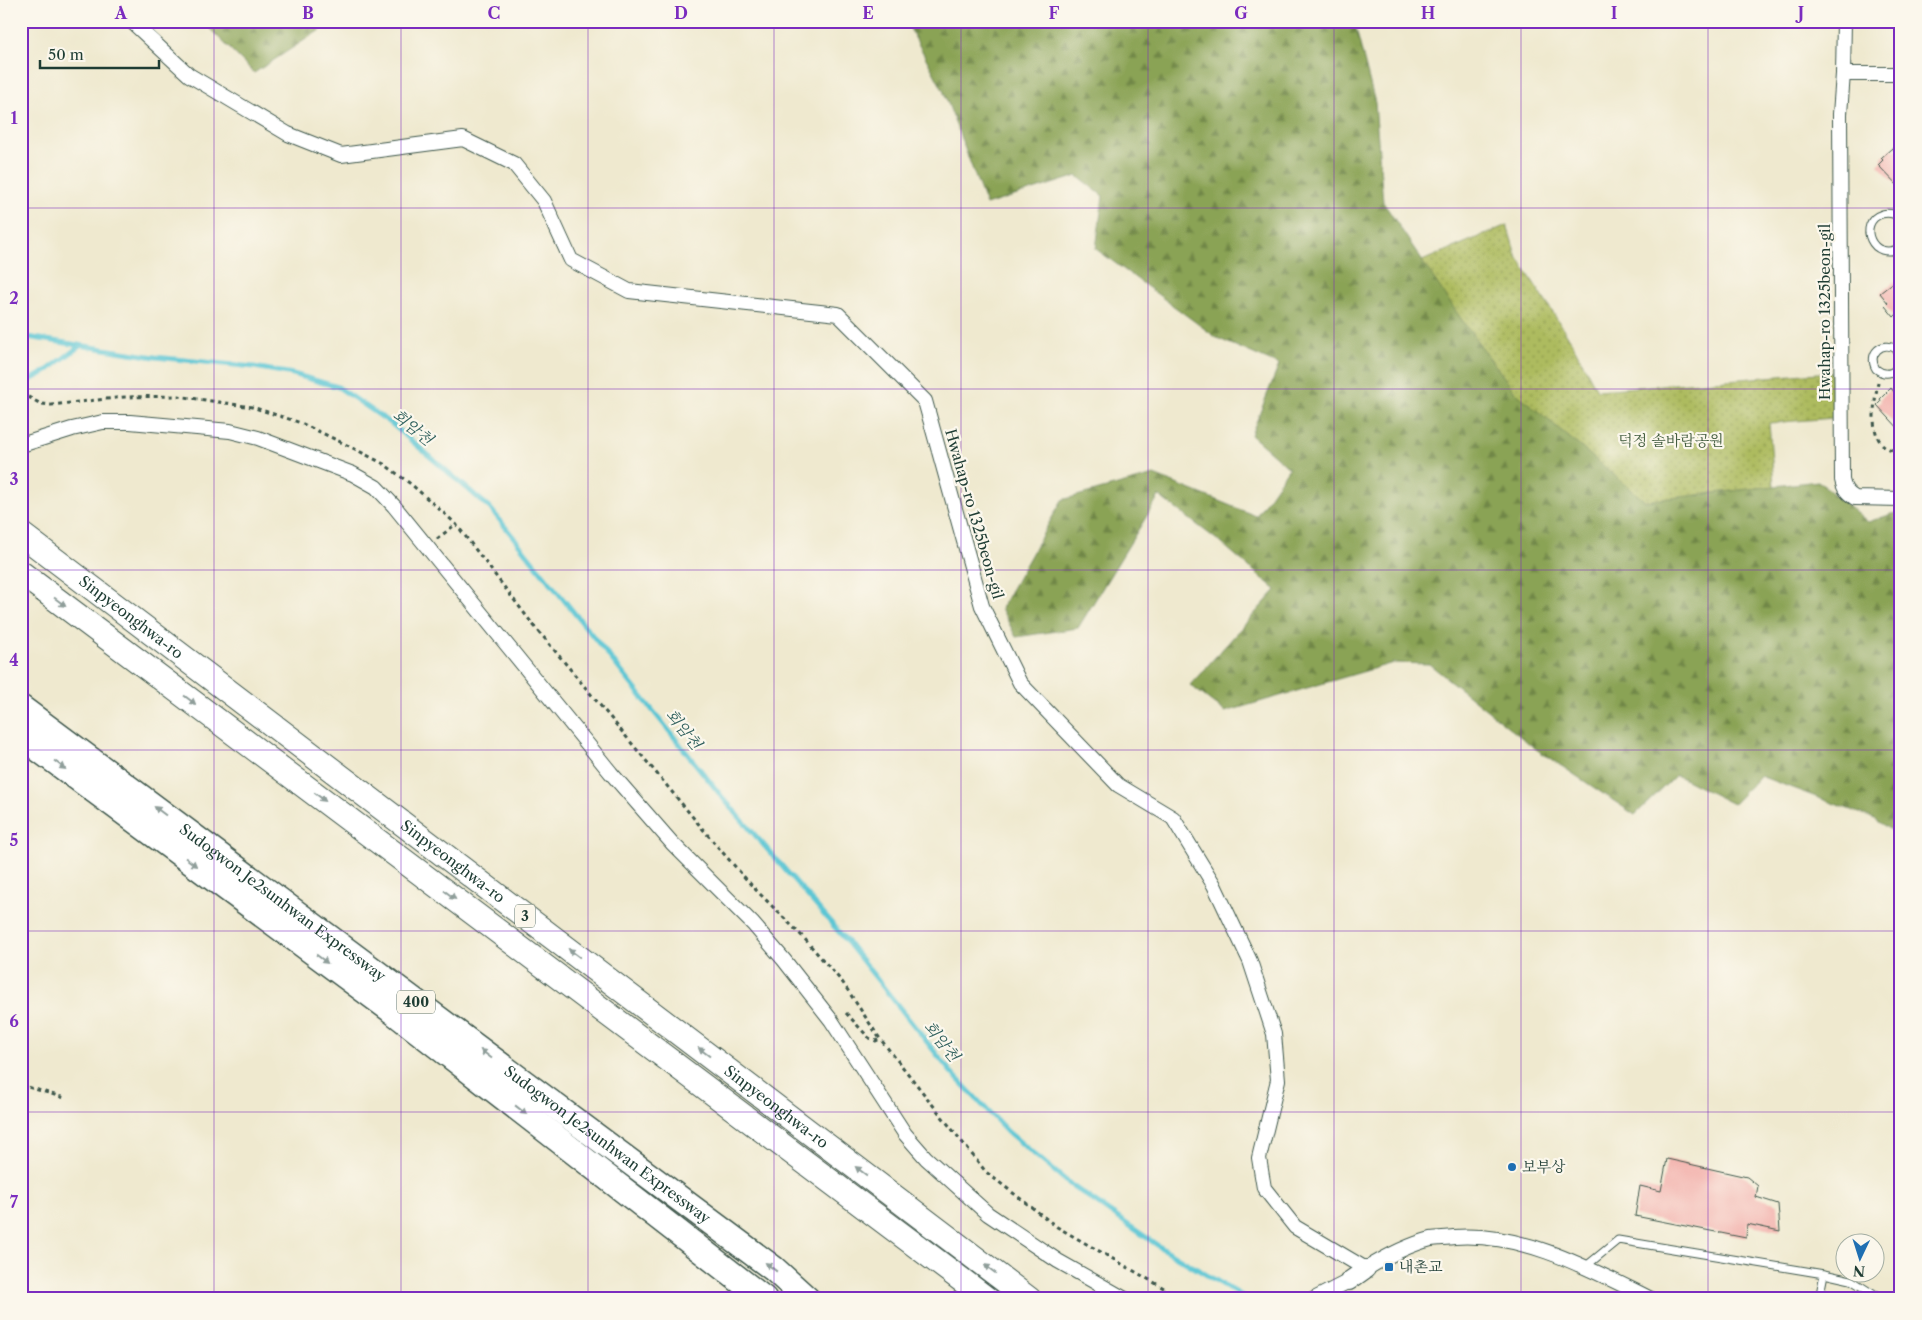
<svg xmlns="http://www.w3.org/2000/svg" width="1922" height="1320" font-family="'Libre Caslon Text','Noto Serif KR',serif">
<defs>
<pattern id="forest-firs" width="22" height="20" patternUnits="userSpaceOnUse" patternTransform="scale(1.25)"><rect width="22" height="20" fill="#8aa355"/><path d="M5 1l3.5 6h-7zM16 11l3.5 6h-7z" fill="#708647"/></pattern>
<pattern id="park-dots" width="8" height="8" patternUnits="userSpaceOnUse" patternTransform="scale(1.25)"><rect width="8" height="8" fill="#adbb5e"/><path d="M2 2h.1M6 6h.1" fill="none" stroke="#8c994e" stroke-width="1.8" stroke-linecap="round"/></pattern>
</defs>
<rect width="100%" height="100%" fill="#fbf7ec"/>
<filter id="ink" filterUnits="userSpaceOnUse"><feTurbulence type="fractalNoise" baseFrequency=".02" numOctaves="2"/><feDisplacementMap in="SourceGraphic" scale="10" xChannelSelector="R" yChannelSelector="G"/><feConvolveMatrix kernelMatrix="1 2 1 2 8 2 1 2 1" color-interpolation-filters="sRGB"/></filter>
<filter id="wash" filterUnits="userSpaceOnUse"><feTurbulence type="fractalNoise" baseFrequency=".0096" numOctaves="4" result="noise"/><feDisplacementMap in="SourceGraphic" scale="20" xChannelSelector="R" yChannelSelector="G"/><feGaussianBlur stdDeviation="1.12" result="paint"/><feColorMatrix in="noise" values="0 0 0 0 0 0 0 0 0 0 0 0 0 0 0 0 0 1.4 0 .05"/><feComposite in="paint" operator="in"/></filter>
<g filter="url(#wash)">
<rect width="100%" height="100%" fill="#efe9cf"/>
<g fill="url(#forest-firs)" stroke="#547044">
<path d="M212 21H334L254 73 207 26Z"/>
<path d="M906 21H1354L1375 103 1383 202 1466 326 1515 392 1645 501 1818 481 1868 522 1901 511V838L1875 819 1760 776 1733 804 1676 775 1635 815 1536 749 1429 664 1393 663 1225 712 1190 685 1276 590 1220 542 1159 496 1078 628 1016 637 1001 608 1062 500 1154 475 1256 516 1289 468 1251 435 1279 365 1217 338 1096 249 1103 196 1077 176 986 205 943 90Z"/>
</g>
<path fill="url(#park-dots)" stroke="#667c49" d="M1507 225 1516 255 1571 341 1597 390 1831 372 1834 418 1769 423 1774 486 1645 501 1515 392 1466 326 1422 261Z"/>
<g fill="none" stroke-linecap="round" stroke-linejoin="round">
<g stroke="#5bc6d4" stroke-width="5">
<path d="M21 336 155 357 254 367 293 374 338 387 392 424 490 508 723 798 845 939 950 1071 1008 1132 1071 1185 1160 1247 1247 1299"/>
<path d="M21 385 45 372 80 346"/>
</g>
</g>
<g id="blocks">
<g fill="#f1a09d">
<path d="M1901 145V189L1878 165 1883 160 1881 158 1892 148 1895 151Z"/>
<path d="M1895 281 1901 287V318L1897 314 1894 317 1885 306 1888 303 1880 293Z"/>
<path d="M1901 385V431L1877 405 1881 401 1880 399 1891 388 1894 392Z"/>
<path d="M1667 1159 1747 1177 1758 1186 1756 1197 1778 1204 1780 1231 1747 1224 1746 1238 1635 1216 1640 1186 1661 1191Z"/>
</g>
</g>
</g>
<g filter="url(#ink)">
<use href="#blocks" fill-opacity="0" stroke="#3e574b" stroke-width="1"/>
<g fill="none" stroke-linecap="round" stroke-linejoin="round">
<g stroke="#3e574b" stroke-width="9">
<g id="service">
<path d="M1901 218C1895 214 1889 212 1882 214 1856 222 1872 264 1901 247"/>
<path d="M1901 359 1896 349C1882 340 1867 354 1876 369 1886 377 1897 373 1901 361"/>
<path d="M1585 1267 1618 1240 1824 1274 1851 1280 1881 1299"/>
<path d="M1819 1299 1824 1274"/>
</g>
</g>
<g stroke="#3e574b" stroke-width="16">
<g id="minor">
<path d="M131 21 189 75 288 134 341 155 463 139 514 164 544 201 571 260 629 291 838 314 925 401 982 606 1020 683 1118 785 1173 818 1214 885 1250 961 1274 1034 1278 1080 1259 1158 1264 1188 1295 1227 1366 1269C1387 1256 1408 1245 1431 1239 1439 1238 1447 1238 1454 1237 1524 1232 1590 1269 1651 1299"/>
<path d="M1844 21 1843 74 1840 114 1842 480C1844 489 1847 493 1855 498L1901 499"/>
<path d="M1843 74H1901"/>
<path d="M21 445 72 429 103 422H130L230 431 258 438 353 474 376 487 394 506 611 773 672 843 753 924 784 960 831 1020 905 1134 926 1158 988 1214 1058 1261 1125 1299"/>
<path d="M1314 1299 1349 1281"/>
</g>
</g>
<g stroke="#3e574b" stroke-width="20">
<path id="tertiary" d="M1349 1281 1366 1269"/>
</g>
<g stroke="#3e574b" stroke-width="26">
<g id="trunk">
<path id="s1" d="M21 534 1029 1299"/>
<path d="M21 573 987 1299"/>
</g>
</g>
<g stroke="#3e574b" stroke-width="28">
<g id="motorway">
<path id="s2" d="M21 708 774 1269 807 1299"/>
<path d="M21 736 390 1009 764 1299"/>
</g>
</g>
<g stroke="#3e574b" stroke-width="3" stroke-dasharray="4 4" stroke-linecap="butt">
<path d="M1878 382C1874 405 1865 451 1901 451"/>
<path d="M21 393 41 404 51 405 125 397 178 396 252 407 301 423 349 446 384 464 412 485 456 524 531 622 716 845 753 887 803 937 843 983 878 1036 986 1172 1057 1227 1183 1299"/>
<path d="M437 539 456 524"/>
<path d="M846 1013 869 1038 876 1041 880 1039"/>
<path d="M21 1085 65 1098"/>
</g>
<use href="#service" stroke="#fff" stroke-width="7"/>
<use href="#minor" stroke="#fff" stroke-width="14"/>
<use href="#tertiary" stroke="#fff" stroke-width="18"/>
<use href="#trunk" stroke="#fff" stroke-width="24"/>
<use href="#motorway" stroke="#fff" stroke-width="25"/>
</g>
<defs><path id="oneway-solid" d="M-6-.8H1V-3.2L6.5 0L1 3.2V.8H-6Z" transform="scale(1.25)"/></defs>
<g fill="#8f9e9a">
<use href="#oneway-solid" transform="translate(60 602) rotate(37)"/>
<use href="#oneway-solid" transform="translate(190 700) rotate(37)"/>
<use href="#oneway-solid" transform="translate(60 765) rotate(37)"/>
<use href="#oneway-solid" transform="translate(320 797) rotate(37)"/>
<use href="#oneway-solid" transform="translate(160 811) rotate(-143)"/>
<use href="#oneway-solid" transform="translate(191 862) rotate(37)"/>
<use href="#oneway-solid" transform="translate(450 895) rotate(37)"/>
<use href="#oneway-solid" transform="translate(574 953) rotate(-143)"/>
<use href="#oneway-solid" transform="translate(322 959) rotate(37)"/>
<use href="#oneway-solid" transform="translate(704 1052) rotate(-143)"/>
<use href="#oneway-solid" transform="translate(486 1054) rotate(-143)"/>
<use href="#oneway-solid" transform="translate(521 1110) rotate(38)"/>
<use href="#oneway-solid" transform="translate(861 1171) rotate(-143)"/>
<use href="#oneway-solid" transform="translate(771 1267) rotate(-142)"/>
<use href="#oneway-solid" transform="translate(990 1269) rotate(-143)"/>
</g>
</g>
<path fill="none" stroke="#7b2cbf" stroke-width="1" stroke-opacity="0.55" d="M214 21V1299M401 21V1299M588 21V1299M774 21V1299M961 21V1299M1148 21V1299M1334 21V1299M1521 21V1299M1708 21V1299M21 208H1901M21 389H1901M21 570H1901M21 750H1901M21 931H1901M21 1112H1901"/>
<g fill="#1f6fb2" stroke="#fbf7ec" stroke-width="2">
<circle cx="1512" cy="1167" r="5"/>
<rect x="1384" y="1262" width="10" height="10" rx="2.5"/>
</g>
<g text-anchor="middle" stroke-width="4.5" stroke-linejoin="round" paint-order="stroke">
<g fill="#fbf7ec" stroke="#61756b" stroke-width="1">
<rect x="515" y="904.5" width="20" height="23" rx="4"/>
<rect x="397" y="990.5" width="38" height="23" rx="4"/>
</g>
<g font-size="14" font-weight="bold" fill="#1f3d34">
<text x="525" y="921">3</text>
<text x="416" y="1007">400</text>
</g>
<g font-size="15" fill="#1f3d34" stroke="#fbf7ec">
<text transform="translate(1825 312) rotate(-90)" y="5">Hwahap-ro 1325beon-gil</text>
<text transform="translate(974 514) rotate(74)" y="5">Hwahap-ro 1325beon-gil</text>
<text dy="5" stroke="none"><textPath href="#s1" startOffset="138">Sinpyeonghwa-ro</textPath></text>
<text dy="5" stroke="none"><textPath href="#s1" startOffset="542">Sinpyeonghwa-ro</textPath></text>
<text dy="5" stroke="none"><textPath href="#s2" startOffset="326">Sudogwon Je2sunhwan Expressway</textPath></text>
<text dy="5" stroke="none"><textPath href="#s1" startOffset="948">Sinpyeonghwa-ro</textPath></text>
<text dy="5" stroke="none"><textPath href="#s2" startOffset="731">Sudogwon Je2sunhwan Expressway</textPath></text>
</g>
<g font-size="15" fill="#425c3e" stroke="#fbf7ec">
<text x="1671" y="446">덕정 솔바람공원</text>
</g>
<g font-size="15" fill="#1f3d34" stroke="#fbf7ec" text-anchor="start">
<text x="1522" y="1172">보부상</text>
<text x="1399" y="1272">내촌교</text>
</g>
<g font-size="16" font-style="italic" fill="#2e5f5c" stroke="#fbf7ec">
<text transform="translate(413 427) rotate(39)" y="6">회암천</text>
<text transform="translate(684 729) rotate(51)" y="6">회암천</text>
<text transform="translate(942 1041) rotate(51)" y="6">회암천</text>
</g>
</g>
<rect width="1922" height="1320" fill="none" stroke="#fbf7ec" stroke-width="55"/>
<g transform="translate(1860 1258) rotate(184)"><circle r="24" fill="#fbf7ec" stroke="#a3ada2"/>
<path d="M0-4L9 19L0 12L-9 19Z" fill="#1f6fb2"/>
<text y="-8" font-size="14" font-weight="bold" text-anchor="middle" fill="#1f3d34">N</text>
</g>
<path d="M40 60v8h119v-8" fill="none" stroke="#1f3d34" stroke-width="2.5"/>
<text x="48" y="60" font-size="15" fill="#1f3d34" stroke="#fbf7ec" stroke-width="4" paint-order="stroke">50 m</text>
<rect x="28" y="28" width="1866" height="1264" fill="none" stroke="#7b2cbf" stroke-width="2"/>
<g font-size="16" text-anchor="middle" font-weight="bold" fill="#7b2cbf">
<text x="121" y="19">A</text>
<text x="308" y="19">B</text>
<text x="494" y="19">C</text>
<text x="681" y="19">D</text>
<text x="868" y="19">E</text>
<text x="1054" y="19">F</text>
<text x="1241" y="19">G</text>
<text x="1428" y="19">H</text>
<text x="1614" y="19">I</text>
<text x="1801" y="19">J</text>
<text x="14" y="124">1</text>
<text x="14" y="304">2</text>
<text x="14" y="485">3</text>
<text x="14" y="666">4</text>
<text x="14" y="846">5</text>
<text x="14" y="1027">6</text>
<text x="14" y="1208">7</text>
</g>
</svg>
